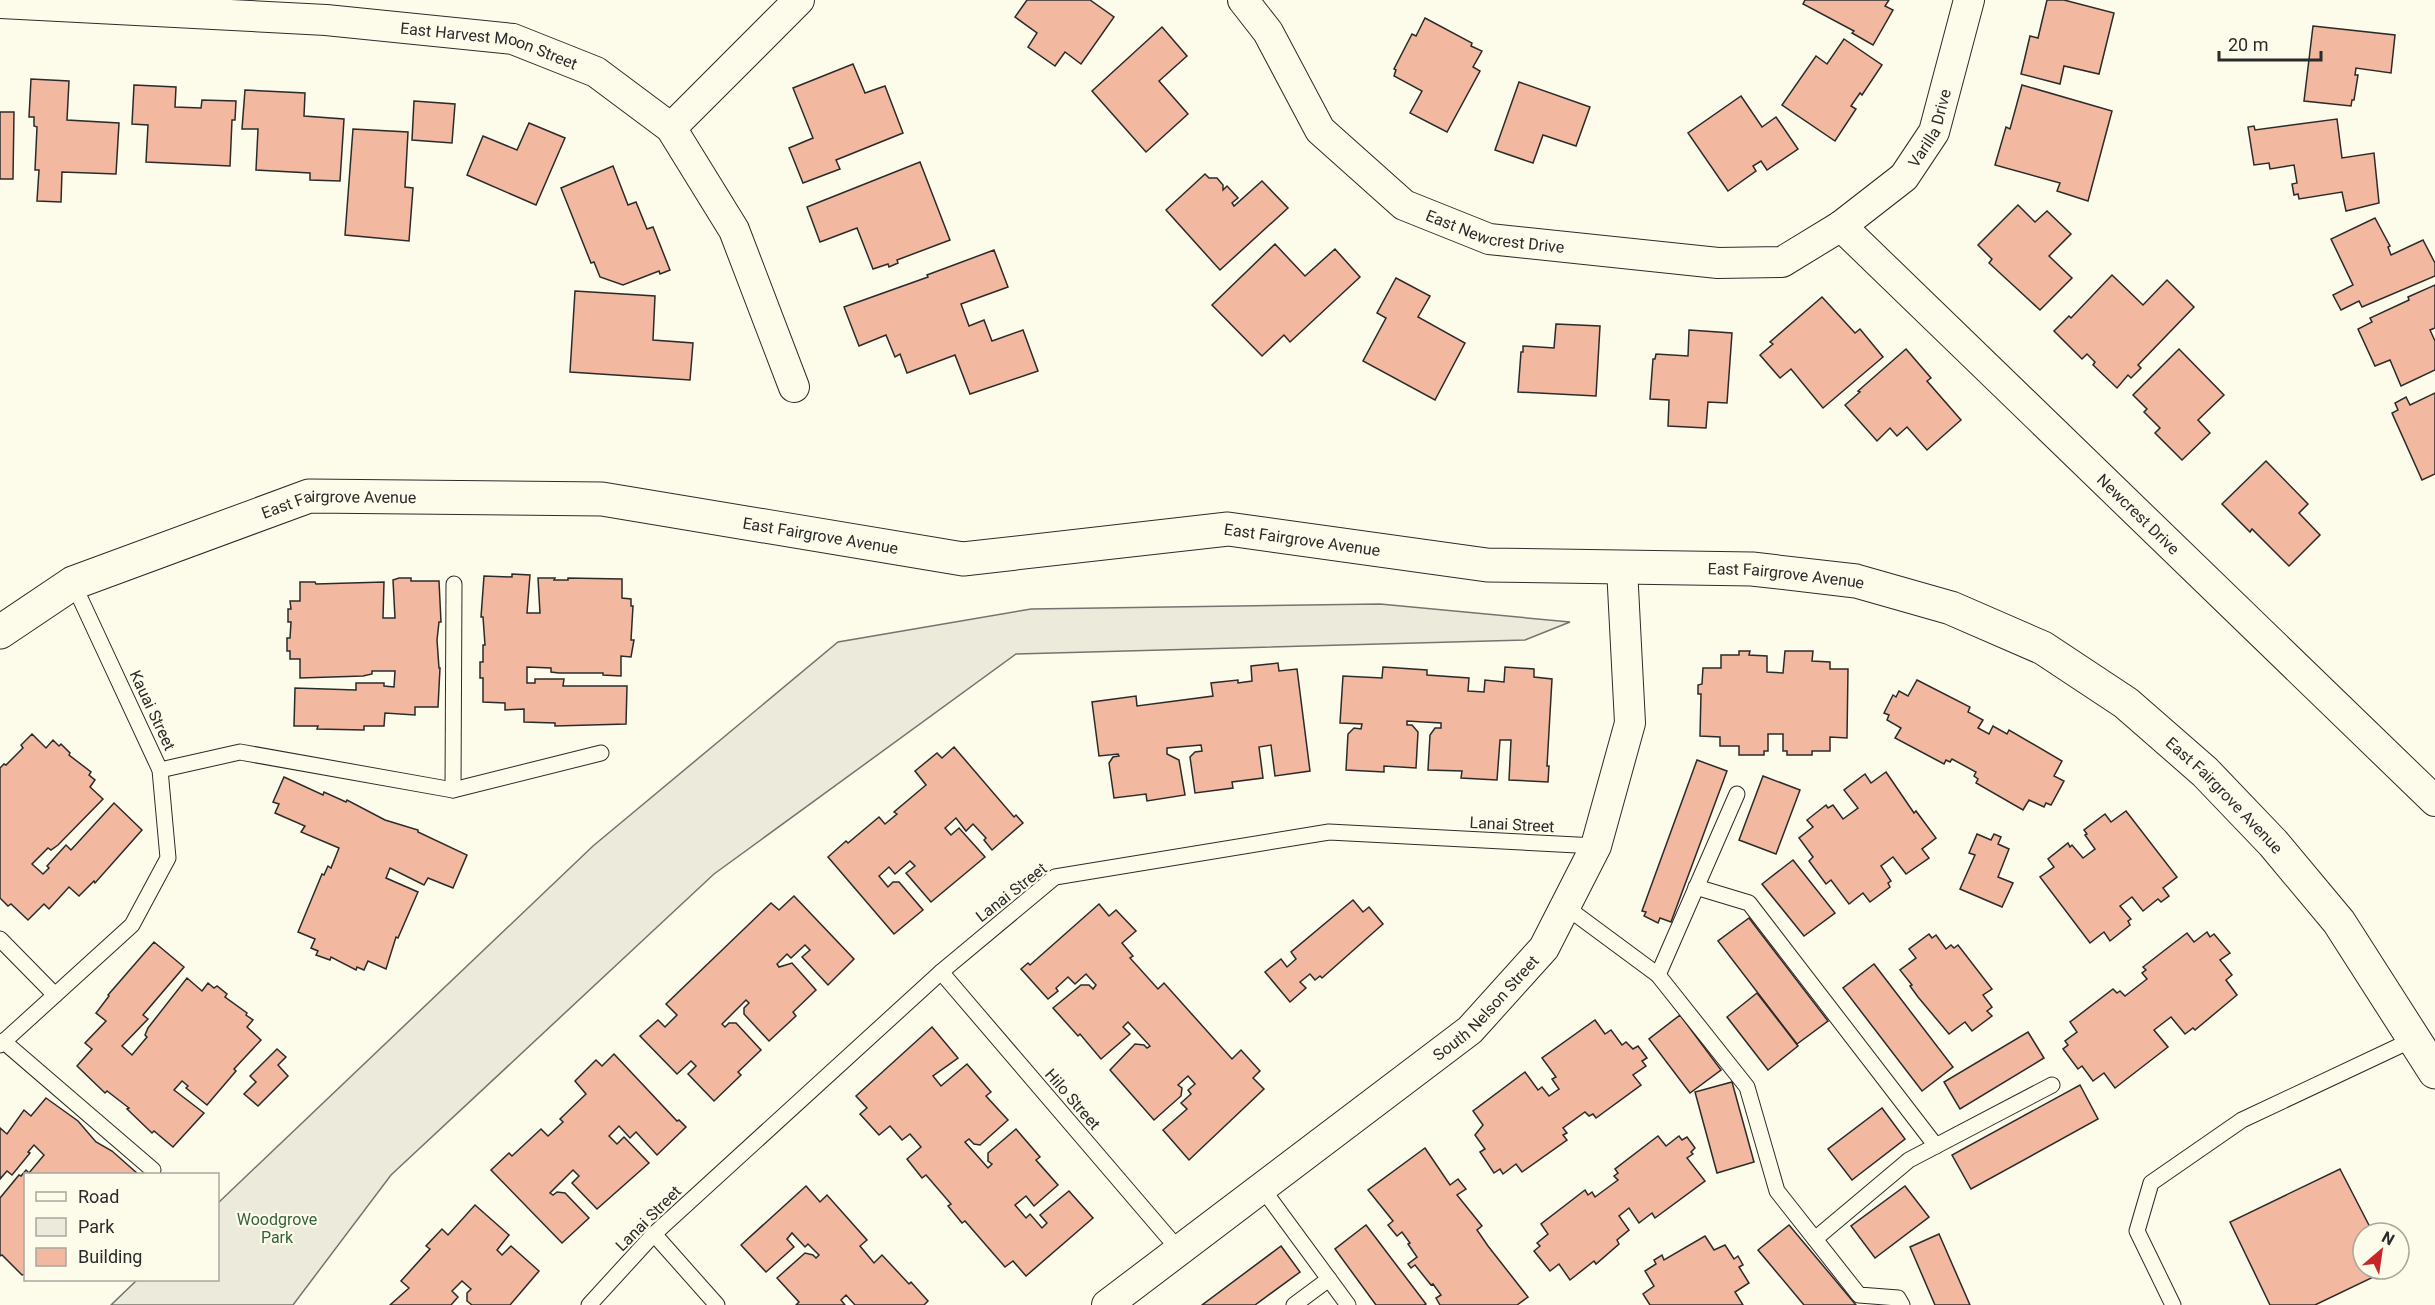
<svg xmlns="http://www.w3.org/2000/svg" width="2435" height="1305" font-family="Roboto,sans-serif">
<rect width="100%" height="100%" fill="#fdfbea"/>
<path fill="#ecebdb" stroke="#74746e" stroke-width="1.5" d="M1380 604 1570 622 1525 640 1016 654 714 874 391 1175 293 1305H111L137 1280H218V1203L593 846 838 642 1031 609Z"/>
<g fill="#f2b8a0" stroke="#2b2b2b" stroke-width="1.5">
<path d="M1027 0H1090L1114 17 1081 64 1065 52 1055 66 1028 47 1037 33 1015 17Z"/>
<path d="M1805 0H1889L1885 6 1893 10 1873 45 1852 33 1854 31 1803 4Z"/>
<path d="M2047 0H2064L2114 13 2099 74 2064 66 2060 84 2021 74 2030 36 2038 38Z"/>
<path d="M1425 18 1472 43 1471 46 1482 51 1473 67 1480 71 1447 132 1410 113 1422 91 1394 76 1396 70 1394 69 1412 34 1416 36Z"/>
<path d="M2313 26 2395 35 2391 73 2356 68 2355 75H2358L2354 100H2352L2351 106 2304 101Z"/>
<path d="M1162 27 1187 56 1159 81 1188 114 1146 152 1092 91Z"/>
<path d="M1844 39 1882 65 1862 95 1860 93 1851 106 1856 109 1835 141 1782 105 1816 56 1827 64Z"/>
<path d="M853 64 865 93 885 86 903 133 836 160 840 169 803 183 789 148 813 138 793 88Z"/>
<path d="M31 79 69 81 67 120 119 123 116 174 62 172 61 202 37 201 39 170H35L37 127 34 126V117H29Z"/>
<path d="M1519 82 1590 107 1576 146 1543 135 1533 163 1495 150Z"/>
<path d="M134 85 176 87 175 107 201 108 202 100 236 101 235 120H232L230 166 146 162 148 125 132 124Z"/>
<path d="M2022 85 2112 111 2088 201 2057 191 2060 183 1995 165 2006 127 2010 129Z"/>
<path d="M245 90 305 93 304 116 344 119 340 181 310 180V173L256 170 258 129H242Z"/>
<path d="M1741 96 1762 127 1776 117 1798 149 1767 170 1761 161 1753 166 1756 171 1728 191 1688 133Z"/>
<path d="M414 101 455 104 452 143 412 140Z"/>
<path d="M0 112H14L13 179H0Z"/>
<path d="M2337 119 2342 158 2374 153 2379 203 2346 211 2342 192 2299 199 2298 194 2294 195 2292 184 2297 183 2294 165 2270 169 2269 163 2254 165 2248 127 2254 126 2255 130Z"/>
<path d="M529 123 565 138 536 205 467 175 483 136 517 150Z"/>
<path d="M353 129 408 132 405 187 413 188 409 241 345 235Z"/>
<path d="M920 162 950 240 897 260 898 263 889 267 888 264 873 269 857 228 820 242 807 207Z"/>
<path d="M613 166 628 205 636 202 647 229 653 227 670 270 660 274 659 271 623 285 600 277 594 262 591 263 561 188Z"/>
<path d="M1205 174 1209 178H1217L1223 185V190L1227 186 1238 198 1232 203 1234 206 1262 181 1288 208 1220 270 1166 210Z"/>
<path d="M2018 205 2035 222 2047 211 2071 234 2049 256 2072 278 2040 310 1989 263 1992 259 1978 245Z"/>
<path d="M2375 218 2390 246 2388 247 2391 255 2423 240 2435 263V276L2362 307 2359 301 2341 310 2333 295 2353 285 2331 239Z"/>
<path d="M1275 244 1305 276 1335 249 1360 277 1290 342 1284 335 1262 356 1212 305Z"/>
<path d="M994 250 1008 287 961 304 969 326 984 320 992 341 1023 330 1038 371 970 394 955 355 907 373 900 354 895 357 886 335 859 346 844 307 928 277 927 275Z"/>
<path d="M2112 275 2143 305 2167 280 2194 307 2138 365 2141 368 2131 378 2128 375 2117 388 2093 365 2095 362 2087 354 2082 359 2054 331 2069 316 2071 318Z"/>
<path d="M1396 278 1430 296 1418 317 1465 343 1435 400 1363 361 1386 318 1377 313Z"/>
<path d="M2435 285V328L2430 330 2435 341V370L2401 386 2390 360 2375 366 2358 329 2372 322 2370 318 2409 300 2408 297Z"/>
<path d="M575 291 655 296 653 340 693 343 690 380 570 372Z"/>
<path d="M1822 297 1855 333 1860 329 1883 357 1823 408 1791 369 1780 378 1760 355 1773 344 1770 342Z"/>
<path d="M1556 324 1600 326 1596 396 1518 392 1521 352H1523V346L1554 348Z"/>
<path d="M1689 330 1732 333 1727 403 1708 402 1706 428 1668 426 1669 400 1650 399 1653 359H1655L1656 354 1688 356Z"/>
<path d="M1906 349 1931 378 1927 381 1961 420 1927 450 1907 427 1897 436 1890 428 1877 441 1845 405 1860 392 1858 391Z"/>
<path d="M2179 349 2224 395 2198 420 2210 433 2182 460 2155 433 2160 428 2144 412 2147 409 2133 395Z"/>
<path d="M2435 393V474L2422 480 2392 413 2398 410 2395 403 2406 397 2410 405Z"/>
<path d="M2266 461 2308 504 2299 513 2320 535 2289 566 2252 529 2250 532 2222 504Z"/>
<path d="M512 574 530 575 527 613H540L538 578H555L554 580H568V578L622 579V598L631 599V606H633L631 640H634L631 657 621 656V676L603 675V673H559L551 672V668L527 667V683H535V679H564L563 686H627L626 724 555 726V723L524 722V709L505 710V703L483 702V678H480V662H483V645H485L483 617H481L484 576 512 577Z"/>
<path d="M399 578H411V581H439L441 622H439L437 640 439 668H440L438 707H415V715L385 713 384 726H364V730L317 729 318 726H294L295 688 356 690V683H384V686L394 687 395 671H372V674L363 676 300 678V659H290V651H287V638H290L291 622H288V609H291L290 601H300V582H315L316 584 384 582 383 618H395L393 580Z"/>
<path d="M1739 651H1750L1749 655 1767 656V672L1783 673 1785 651H1813L1812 661 1830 662V669H1848L1847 738 1830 737V751H1812V755H1787V751H1783V734H1768V751H1764V755H1739V746H1720V737L1700 736 1701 694H1698V685L1702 684 1703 668H1721V655H1739Z"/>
<path d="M1278 663 1279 671 1297 669 1310 771 1275 776 1271 745 1259 747 1263 778 1232 782 1233 788 1195 793 1190 757 1195 752 1202 751 1201 745 1167 748V754L1179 760 1185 795 1147 801 1146 794 1114 798 1109 763 1113 757 1119 756 1118 754 1099 756 1092 702 1136 696 1137 706 1213 696 1211 683 1238 680V683L1252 681 1251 666Z"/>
<path d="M1383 667 1427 670V675L1469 678 1468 691 1484 692 1485 680 1504 682 1505 667 1534 669V677L1552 679 1547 766H1549L1548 782 1509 780 1511 740H1500L1497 780 1461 778 1462 771 1428 770 1430 735 1435 728H1441V723L1407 721V725H1412L1418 732 1416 768 1384 766V772L1346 770 1348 734 1354 728 1361 729 1362 724 1340 723 1343 676 1382 678Z"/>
<path d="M1917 680 1970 707 1968 712 1983 720 1978 728 1989 734 1993 726 2007 734 2009 730 2062 761 2054 776 2064 781 2051 805 2046 803 2044 807 2029 800 2023 810 1976 783 1978 779 1974 776 1976 772 1952 759 1950 762 1946 760 1944 764 1895 738 1901 728 1887 720 1889 715 1884 713 1893 695 1896 697 1899 691 1908 696Z"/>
<path d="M32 734 46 748 53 740 59 746 61 744 70 753 69 755 91 772 89 775 95 780 90 787 103 799 58 845 51 850 48 848 32 864 43 874 49 868 47 866 66 845 71 850 114 803 142 830 95 883 94 881 79 896 69 887 49 909 44 904 28 920 11 904 8 906 0 898V768L4 764 6 765 23 748 21 745Z"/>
<path d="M954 747 1014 817 1016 815 1023 823 992 850 984 840 986 838 973 824 966 831 956 818 945 828 951 835 959 828 985 857 931 902 906 873 915 866 910 861 895 874 889 867 879 876 888 887 893 882H899L923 910 894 934 828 857 846 841 848 843 879 817 885 824 897 814 894 812 926 785 915 771 937 753 942 758Z"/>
<path d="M1697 760 1727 771 1671 922 1660 918 1658 923 1644 916 1646 912 1642 911Z"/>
<path d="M1886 772 1914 813 1916 811 1936 838 1922 849 1929 858 1906 874 1893 857 1881 866 1891 881 1888 883 1890 887 1870 902 1863 893 1849 904 1831 880 1826 884 1809 861 1813 857 1799 838 1813 827 1807 820 1826 805 1828 808 1833 805 1843 819 1858 808 1844 790 1865 774 1871 783Z"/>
<path d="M1763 776 1800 790 1776 854 1739 840Z"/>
<path d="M284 777 323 795 324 792 346 802 347 800 385 820 418 830V832L467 855 453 888 428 878 424 885 390 868 386 878 418 892 398 938 396 937 386 969 368 961 364 970 357 967 356 970 331 957 330 960 316 955 318 951 311 948 315 939 298 932 322 874 324 875 328 866 331 868 339 848 301 832 305 826 275 813 279 804 273 802Z"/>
<path d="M2126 811 2177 877 2163 888 2169 896 2161 902 2158 899 2143 911 2132 897 2120 906 2131 919 2128 921 2130 925 2110 941 2104 932 2090 943 2040 877 2054 867 2048 859 2068 843 2070 847 2072 845 2083 858 2095 849 2085 835 2087 834 2084 830 2105 814 2111 822Z"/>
<path d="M1977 834 1991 840 1994 834 2001 837 1998 844 2009 849 1998 877 2013 883 2002 907 1960 889 1975 855 1969 853Z"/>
<path d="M1793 860 1835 913 1804 936 1762 884Z"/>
<path d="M794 896 854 959 828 985 802 957 810 950 805 945 791 958 787 954 777 964 779 967 792 963 816 990 793 1012 796 1016 769 1041 744 1014V1008L749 1003 746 1000 722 1024 725 1027 729 1023H736L761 1050 738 1072 741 1075 714 1101 688 1074 696 1066 691 1061 677 1074 640 1036 658 1020 665 1027 677 1015 666 1004 771 903 779 910Z"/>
<path d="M1353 900 1363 912 1369 907 1383 924 1322 978 1320 976 1315 980 1310 974 1300 982 1306 988 1290 1002 1265 972 1281 959 1287 967 1296 959 1291 952Z"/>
<path d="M1099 904 1109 916 1116 910 1136 931 1122 943 1133 956 1130 958 1158 989 1164 983 1232 1059 1241 1050 1260 1071 1253 1078 1264 1089 1189 1160 1163 1130 1187 1109 1181 1103 1191 1094 1188 1090 1195 1084 1188 1076 1178 1085 1182 1088 1181 1096 1154 1120 1110 1070 1135 1044 1144 1045 1147 1048 1150 1046 1128 1022 1123 1027 1130 1034 1101 1059 1080 1034 1078 1036 1053 1008 1081 985H1089L1093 989 1096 985 1086 974 1075 984 1068 977 1056 988 1058 991 1048 999 1021 969 1028 963 1030 965Z"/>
<path d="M1749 918 1828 1021 1797 1044 1718 941Z"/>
<path d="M2207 932 2210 937 2214 934 2230 953 2220 960 2232 975 2226 980 2237 995 2195 1030 2193 1028 2185 1034 2171 1017 2154 1030 2168 1047 2115 1088 2104 1073 2093 1081 2082 1066 2078 1069 2063 1049 2068 1045 2065 1041 2077 1032 2070 1022 2113 989 2117 993 2120 991 2125 996 2147 979 2142 973 2146 970 2143 967 2187 933 2194 942Z"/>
<path d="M1929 934 1932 938 1936 935 1946 949 1951 945 1954 948 1958 945 1992 989 1983 995 1992 1007 1987 1011 1992 1016 1972 1031 1965 1022 1949 1034 1918 997 1910 986 1912 985 1900 970 1916 958 1909 949Z"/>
<path d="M154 942 184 967 143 1015 148 1019 122 1046 132 1055 147 1037 145 1035 148 1028 187 978 202 991 208 983 214 988 217 986 227 994 225 997 247 1013 246 1015 253 1020 247 1027 261 1040 234 1069 236 1071 207 1105 186 1088 188 1086 182 1081 174 1090 204 1113 173 1147 154 1131 152 1133 127 1109 129 1108 107 1091 105 1093 77 1066 92 1049 85 1043 106 1021 96 1013 109 996 108 995Z"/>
<path d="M1874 964 1953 1067 1922 1091 1843 988Z"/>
<path d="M1757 993 1798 1046 1768 1070 1727 1017Z"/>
<path d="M1680 1015 1721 1070 1690 1093 1649 1039Z"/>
<path d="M1595 1020 1605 1034 1611 1030 1622 1045 1626 1042 1633 1049 1638 1046 1647 1058 1642 1061 1646 1066 1633 1075 1641 1085 1596 1118 1593 1114 1589 1116 1585 1112 1563 1128 1567 1133 1563 1135 1567 1140 1522 1172 1516 1164 1503 1174 1500 1169 1494 1173 1480 1152 1485 1149 1475 1135 1483 1125 1473 1111 1525 1072 1538 1090 1542 1087 1549 1096 1559 1089 1552 1079 1556 1077 1542 1058Z"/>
<path d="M932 1027 958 1058 933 1076 941 1086 967 1064 991 1092 986 1096 1008 1120 980 1145 974 1144 969 1139 965 1142 988 1168 992 1164 988 1161V1153L1016 1129 1040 1157 1036 1160 1058 1185 1034 1206 1026 1196 1015 1205 1026 1218 1030 1214 1042 1228 1047 1223 1040 1215 1069 1191 1093 1218 1026 1276 1013 1261 1005 1267 965 1221 962 1223 948 1206 951 1204 926 1175 922 1178 907 1159 921 1147 910 1134 902 1140 890 1126 879 1135 860 1114 867 1108 856 1096Z"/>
<path d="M2028 1032 2044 1058 1960 1109 1944 1082Z"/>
<path d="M277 1049 286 1057 278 1065 288 1076 258 1106 244 1094 256 1082 250 1076Z"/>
<path d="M614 1054 677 1121 679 1120 686 1127 657 1155 636 1132 630 1138 619 1126 609 1136 617 1144 624 1137 649 1163 597 1209 572 1183 579 1176 573 1170 550 1193 553 1195 557 1192 565 1193 589 1218 562 1243 491 1170 509 1153 512 1156 541 1129 548 1136 563 1122 560 1119 586 1094 575 1081 596 1060 602 1066Z"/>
<path d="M1732 1082 1754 1162 1717 1173 1695 1092Z"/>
<path d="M2080 1085 2098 1119 1971 1189 1952 1155Z"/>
<path d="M46 1098 78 1121 96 1142 112 1151 138 1174H26V1274L22 1275 2 1255 0 1256V1198L19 1175 21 1176 26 1170 29 1173 44 1155 34 1145 28 1152 30 1153 12 1175 7 1171 0 1179V1128L7 1134 24 1110 31 1116Z"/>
<path d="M1882 1108 1905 1139 1852 1180 1828 1149Z"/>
<path d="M1658 1136 1666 1146 1679 1136 1682 1140 1687 1137 1695 1148 1691 1152 1693 1154 1687 1158 1705 1181 1655 1218 1652 1213 1639 1223 1629 1208 1619 1216 1629 1230 1617 1240 1619 1244 1596 1264 1594 1261 1570 1280 1559 1264 1550 1271 1534 1251 1540 1246 1537 1243 1548 1234 1541 1224 1585 1190 1588 1195 1592 1192 1595 1197 1618 1180 1614 1176 1618 1173 1615 1169Z"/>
<path d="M1425 1148 1450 1185 1458 1179 1466 1189 1457 1195 1482 1226 1477 1230 1488 1246 1528 1297 1517 1305H1440L1436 1298 1441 1295 1433 1284 1431 1285 1415 1265 1411 1268 1408 1264 1417 1257 1408 1244 1410 1243 1402 1232 1397 1236 1388 1225 1393 1221 1368 1190Z"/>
<path d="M2340 1169 2373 1233H2363V1269H2390L2315 1305H2270L2230 1222Z"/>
<path d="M806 1186 820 1202 827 1195 867 1240 860 1246 874 1263 882 1255 909 1284 911 1282 928 1301 924 1305H855L846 1295 841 1300 845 1305H796L799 1302 777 1278 805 1253 813 1255 816 1258 819 1255 808 1244 805 1247 792 1233 787 1239 794 1247 766 1272 741 1245Z"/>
<path d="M1905 1186 1929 1217 1875 1258 1851 1226Z"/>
<path d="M475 1205 509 1235 497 1250 502 1255 511 1246 539 1271 510 1305H472L467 1301V1293L471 1289 462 1281 452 1291 458 1297 451 1305H390L409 1288 401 1281 430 1249 426 1246 442 1229 448 1235Z"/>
<path d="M1366 1225 1426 1304 1424 1305H1376L1335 1249Z"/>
<path d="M1789 1225 1856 1305H1804L1758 1250Z"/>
<path d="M1939 1234 1970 1305H1935L1910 1247Z"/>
<path d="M1705 1236 1714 1250 1725 1245 1734 1259 1738 1256 1743 1265 1739 1267 1749 1283 1735 1292 1743 1305H1650L1643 1294 1654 1286 1645 1271 1656 1264 1654 1260 1662 1255 1664 1260Z"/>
<path d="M1281 1246 1300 1272 1255 1305H1202Z"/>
</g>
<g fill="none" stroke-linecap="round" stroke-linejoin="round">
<g stroke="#2b2b2b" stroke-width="17">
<g id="service">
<path d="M160 770 240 752 453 790 601 753"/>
<path d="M453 790 454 584"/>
<path d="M1696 887 1749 903 1936 1146"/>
<path d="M1566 907 1658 975 1747 1087 1777 1191 1859 1295 1898 1298 1902 1305"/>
<path d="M0 939 55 995"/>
<path d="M941 972 1179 1250"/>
<path d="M1658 975 1737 794"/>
<path d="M3 1041 153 1170"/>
<path d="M0 1045 132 925 168 858 160 770 73 583"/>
<path d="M1262 1188 1348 1305"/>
<path d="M654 1234 717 1305"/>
<path d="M1815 1239 1909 1160 2052 1085"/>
<path d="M589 1305 654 1234 941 972 1055 877 1329 832 1596 846"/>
<path d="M1294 1305 1329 1279"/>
<path d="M2173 1305 2137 1231 2151 1183 2242 1120 2414 1039"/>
</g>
</g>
<g stroke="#2b2b2b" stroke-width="32">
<g id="minor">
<path id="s1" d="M1243 0 1268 32 1320 130 1404 205 1489 239 1718 263 1782 262 1841 226 1904 177 1934 132 1969 0"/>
<path id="s2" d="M0 3 326 20 513 39 596 72 671 128 734 230 794 387"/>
<path d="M671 128 799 0"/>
<path id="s3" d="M1841 226 2435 801"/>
<path id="s4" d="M1107 1305 1470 1030 1544 948 1596 846 1630 723 1622 568"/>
</g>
</g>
<g stroke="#2b2b2b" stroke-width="35">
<g id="tertiary">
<path id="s5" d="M0 632 73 583 309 496 602 499 963 559 1228 529 1487 565 1752 569 1856 581 1951 608 2043 648 2126 703 2205 772 2273 843 2339 922 2435 1072"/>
</g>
</g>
<use href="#service" stroke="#fdfbea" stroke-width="15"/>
<use href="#minor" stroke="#fdfbea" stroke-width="30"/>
<use href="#tertiary" stroke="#fdfbea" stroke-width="33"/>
</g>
<g text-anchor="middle" stroke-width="4.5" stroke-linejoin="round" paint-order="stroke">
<g font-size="16" fill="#2b2b2b" stroke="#fdfbea">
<text dy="6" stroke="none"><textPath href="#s2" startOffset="492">East Harvest Moon Street</textPath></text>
<text dy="6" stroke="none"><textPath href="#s1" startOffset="855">Varilla Drive</textPath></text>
<text dy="6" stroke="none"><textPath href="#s1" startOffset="360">East Newcrest Drive</textPath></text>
<text dy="6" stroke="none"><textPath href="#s5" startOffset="368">East Fairgrove Avenue</textPath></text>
<text dy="6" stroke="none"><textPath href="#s3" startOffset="414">Newcrest Drive</textPath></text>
<text dy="6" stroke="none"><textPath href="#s5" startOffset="854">East Fairgrove Avenue</textPath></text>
<text dy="6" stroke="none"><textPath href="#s5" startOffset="1340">East Fairgrove Avenue</textPath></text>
<text dy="6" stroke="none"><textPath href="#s5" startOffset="1826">East Fairgrove Avenue</textPath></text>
<text transform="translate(153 710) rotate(65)" y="6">Kauai Street</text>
<text dy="6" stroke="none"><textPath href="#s5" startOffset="2330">East Fairgrove Avenue</textPath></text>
<text transform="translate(1512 824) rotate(3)" y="6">Lanai Street</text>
<text transform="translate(1011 892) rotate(-38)" y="6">Lanai Street</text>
<text dy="6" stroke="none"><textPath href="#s4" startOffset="482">South Nelson Street</textPath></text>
<text transform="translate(1073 1099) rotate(49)" y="6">Hilo Street</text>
<text transform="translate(648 1218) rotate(-45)" y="6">Lanai Street</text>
</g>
<g font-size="16" fill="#34623c" stroke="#fdfbea">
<text x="277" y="1225">Woodgrove<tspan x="277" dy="18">Park</tspan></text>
</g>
</g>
<rect x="24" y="1173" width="195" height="108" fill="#fdfbea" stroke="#a9a89e" stroke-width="1.5"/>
<rect x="36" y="1192" width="30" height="9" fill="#fdfbea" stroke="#a9a89e" stroke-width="1.5"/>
<text x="78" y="1203" font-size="18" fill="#2b2b2b">Road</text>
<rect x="36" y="1218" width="30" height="18" fill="#ecebdb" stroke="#a9a89e" stroke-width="1.5"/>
<text x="78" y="1233" font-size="18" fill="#2b2b2b">Park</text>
<rect x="36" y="1248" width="30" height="18" fill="#f2b8a0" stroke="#a9a89e" stroke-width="1.5"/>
<text x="78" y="1263" font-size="18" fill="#2b2b2b">Building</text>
<g transform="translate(2381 1251) rotate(29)"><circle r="28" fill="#fdfbea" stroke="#a9a89e" stroke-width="1.5"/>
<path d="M0-4.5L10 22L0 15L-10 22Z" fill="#c62828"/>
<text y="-9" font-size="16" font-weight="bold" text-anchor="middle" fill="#2b2b2b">N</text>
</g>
<path d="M2219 51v9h102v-9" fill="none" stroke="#2b2b2b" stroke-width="3"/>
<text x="2228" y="51" font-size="18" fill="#2b2b2b" stroke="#fdfbea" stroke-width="4.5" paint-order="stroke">20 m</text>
</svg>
